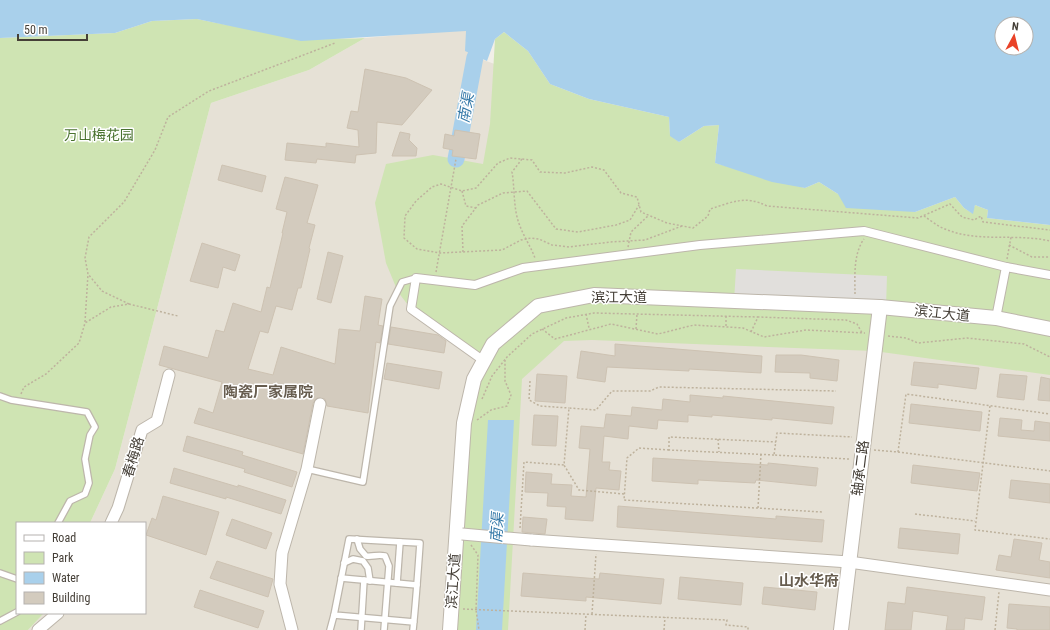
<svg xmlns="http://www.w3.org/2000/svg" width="1050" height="630" font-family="'Roboto Condensed','Noto Sans SC',sans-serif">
<rect width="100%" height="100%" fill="#f2efe8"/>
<path fill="#e6e1d6" d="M447 31H466L475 57 550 84 1050 329V630H28L44 613H145V523H90L115 469 211 103 309 70 365 38Z"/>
<g fill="#cfe4b3">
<path d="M197 19C251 30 309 41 365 38L309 70 211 103 115 469 90 523H17V613H44L28 630H0V38L115 33 152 21Z"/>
<path d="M504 32 528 51 550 84 589 99 669 117 670 135 679 142 704 126 719 125 715 163 805 188 819 182 838 194 915 212 955 197 964 208 972 213 975 205 988 210 987 218 1050 225V375L874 351 592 340 564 341 522 379 508 630H450L464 423 484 361 411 309 398 292 386 263 375 203 386 164 433 155 483 164 490 124 495 39Z"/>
</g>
<path fill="#e1dfdc" d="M736 269 887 276 886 307 734 301Z"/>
<g fill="#a9d0eb" fill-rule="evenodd">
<path d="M0 0H1050V225L987 218 988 210 975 205 973 214 964 208 955 197 915 212 846 208 838 194 819 182 805 188 772 182 715 163 719 125 704 126 679 142 670 136 669 117 589 99 550 84 528 51 504 32 495 39 487 61 465 51 466 31 301 41 197 19 152 21 115 33 0 38ZM1002 24H1026V48H1002Z"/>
<path d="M488 420H514L502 630H476Z"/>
</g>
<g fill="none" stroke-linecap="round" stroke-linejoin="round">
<path stroke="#a9d0eb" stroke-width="17" d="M456 159 475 57"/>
</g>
<g fill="#d3cbbe" stroke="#cdc2b2">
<path d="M365 69 406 78 432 90 402 125 377 122 376 153 356 155 355 163 317 159 316 163 285 160 287 143 326 147V143L359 147 358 130 347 128 351 111 358 112Z"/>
<path d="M455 130 480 134 476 159 452 156 453 150 443 148 445 134 454 136Z"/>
<path d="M400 132 410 134 409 140 417 148 416 156H392Z"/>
<path d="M222 165 266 176 262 192 218 180Z"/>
<path d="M285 177 318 185 307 223 315 225 309 248 310 249 301 288H298L292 310 276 306 268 333 260 331 248 369 273 375 281 347 335 364 339 329 360 331 365 296 382 299 378 325 383 326 380 343 376 342 368 413 327 406 325 399 317 398 313 403 303 454 194 423 199 408 213 413 222 382 159 365 164 346 208 358 216 330 224 332 233 303 261 312 267 287 270 288 283 233H282L287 212 276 209Z"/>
<path d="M202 243 240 255 235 271 223 267 218 288 190 281Z"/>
<path d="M328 252 343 256 331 303 317 299Z"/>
<path d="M391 327 438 335 446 341 444 353 388 344Z"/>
<path d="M615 344 762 356 761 373 689 369V371L607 367 605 382 577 378 581 351 615 356Z"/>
<path d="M776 355H801L839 360 837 381 810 378V373L775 372Z"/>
<path d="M914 362 979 368 976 389 938 384V388L911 385Z"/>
<path d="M387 363 442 372 439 389 384 379Z"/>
<path d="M537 374 567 376 565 403 535 401Z"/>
<path d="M1000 374 1027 376 1024 400 997 397Z"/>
<path d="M1041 377 1050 379V401L1038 400Z"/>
<path d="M690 395 723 398V396L834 407 832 424 772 418V420L712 415V417L688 415V422L658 420 657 429 629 426 628 439 604 436 602 462H610L609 470 621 471 619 490 596 488 593 521 565 519 566 507 547 506 548 493 525 492 526 472 552 474 551 484 572 485 571 496 586 497 590 449 579 448 581 426 604 428 606 414 631 416 632 407 662 410 663 399 690 402Z"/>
<path d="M911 404 982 412 980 431 909 423Z"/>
<path d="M534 415 558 416 556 446 532 445Z"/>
<path d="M1000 418 1022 420 1021 430 1034 431 1035 421 1050 423V441L998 436Z"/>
<path d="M187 436 243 452 242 455 297 472 292 487 244 472 245 469 183 451Z"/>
<path d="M653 458 768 465V463L818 468 816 486 756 480 755 483 698 480V484L652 481Z"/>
<path d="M913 465 980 473 977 491 911 483Z"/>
<path d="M174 468 238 487V485L286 500 281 514 226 497V499L170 483Z"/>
<path d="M1011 480 1050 484V503L1009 498Z"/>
<path d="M163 496 219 512 206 555 146 535 152 518 156 520Z"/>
<path d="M618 506 776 519V516L824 520 822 542 617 527Z"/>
<path d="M523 517 547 519 545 534 522 532Z"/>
<path d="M232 519 272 533 266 549 226 535Z"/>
<path d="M900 528 960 534 958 554 898 548Z"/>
<path d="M1014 539 1042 543 1039 560 1050 562V578L996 570 999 555 1011 557Z"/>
<path d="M217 561 273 579 268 597 210 578Z"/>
<path d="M523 573 599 579 600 573 664 579 661 604 586 597V601L521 596Z"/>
<path d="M680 577 743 583 741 605 678 599Z"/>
<path d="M764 587 817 592 815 610 762 604Z"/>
<path d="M907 587 985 597 982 620 965 618 964 630H946L948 616 913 611 911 630H885L888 602 905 604Z"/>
<path d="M200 590 264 611 258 628 194 607Z"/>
<path d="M1009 604 1050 607V630H1017V629L1007 628Z"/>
</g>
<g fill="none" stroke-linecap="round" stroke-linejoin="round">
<g stroke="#bdb6ab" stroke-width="8">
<g id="service">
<path d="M0 396 11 400 87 412 95 427 90 435 85 459 89 483 85 494 70 501 58 523"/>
<path d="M307 469 363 482 390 306 402 282 416 278"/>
<path d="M357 539 360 549 366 556C373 557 378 554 385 556L389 566 384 630"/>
<path d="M344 563 353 559 363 561 368 568 370 581"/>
<path d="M0 573 17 579"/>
<path d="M341 578 417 585"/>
<path d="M397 583 400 542"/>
<path d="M0 621 17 612"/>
<path d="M330 630 334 615"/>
<path d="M361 630 364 580"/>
<path d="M413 630C416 601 418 572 420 543L349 539 334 615 414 622"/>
</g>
</g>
<g stroke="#bdb6ab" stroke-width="10">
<g id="pedestrian">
<path d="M996 318 1006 267 1050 275"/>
<path d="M484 361 411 309 416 278 475 285 523 268 700 245 864 231 1006 267"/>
</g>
</g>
<g stroke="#bdb6ab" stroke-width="13">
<g id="minor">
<path d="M111 523 118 508 142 430 157 421 169 375"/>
<path d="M531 540 849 562 1050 590"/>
<path d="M38 630 58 613"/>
<path d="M292 630 280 584 282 553 307 469 320 404"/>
</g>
</g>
<g stroke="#bdb6ab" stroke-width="16">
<g id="tertiary">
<path d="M450 630 464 423 474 379 493 344 538 306 594 295 880 307 996 318 1050 329"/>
<path d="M841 630 880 307"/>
</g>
</g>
<g stroke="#beb29d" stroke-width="1.5" stroke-dasharray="2 2" stroke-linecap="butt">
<path d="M522 159 512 172C515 189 513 210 520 226 524 237 531 247 535 258"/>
<path d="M462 191 466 206 476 208"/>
<path d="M924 216C930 220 937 226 945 229 978 243 1015 233 1050 241"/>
<path d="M682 226 645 240 610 242 569 247 552 245 539 239 531 238 521 240 502 250 440 253 417 249 404 238 405 216 416 201 432 187 441 184 462 191 476 188 498 163 510 158 532 160 540 172 565 173 592 167 604 170 621 193 637 197 641 212 667 223 693 228 708 216 710 209C733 202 745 195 767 206L918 218 950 204 962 217 974 220 981 216 983 222 1050 230"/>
<path d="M1009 245 1032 257H1050"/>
<path d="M628 247 631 232 649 215"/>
<path d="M463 252 462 226 478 205 503 193 527 191 556 229 578 232 616 225 630 220 639 205"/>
<path d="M1007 259 1011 237"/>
<path d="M436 272 456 159"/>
<path d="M855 294C855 277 853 254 864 239"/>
<path d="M129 304 102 291 88 274 85 258 89 237 124 202 155 150 168 117 209 91 335 43"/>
<path d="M586 314 589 328"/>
<path d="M85 322 88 274"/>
<path d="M726 326V316"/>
<path d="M542 329 555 339 611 324 658 334 694 325 743 328 764 337 806 330 865 333"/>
<path d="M636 329 637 314"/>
<path d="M751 332 758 317 846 320 857 324 862 333"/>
<path d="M888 336 906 338 918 343 967 338 1024 344 1050 357"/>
<path d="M530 381 529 400 540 406 569 408"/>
<path d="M21 394 24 387 46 374 79 343 85 323 111 307 129 304 178 316"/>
<path d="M482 399 492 376 507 357 532 334 566 318 594 313 758 317"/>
<path d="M990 406 975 530 1050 539"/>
<path d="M477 420 491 410 507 406 511 395 505 381V360"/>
<path d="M718 439 719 452"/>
<path d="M669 450 639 448 627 458 624 500 822 512"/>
<path d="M874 450 898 452 906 394 1050 414"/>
<path d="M898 452 1050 471"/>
<path d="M774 455 669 450V437L776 442"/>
<path d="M849 459 774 455 777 433 852 437"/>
<path d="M624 494 579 490 564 465 569 408 596 410 612 391H650L659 387 836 391"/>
<path d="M758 508 761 454"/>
<path d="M915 514 975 521"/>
<path d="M520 528 524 462 564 465"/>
<path d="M471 545 478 555 476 610 479 630"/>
<path d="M463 609 727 620 726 625 748 627V630"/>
<path d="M592 614 596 554"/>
<path d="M585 630 586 614"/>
<path d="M664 630 665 617"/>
<path d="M995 630 999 592"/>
</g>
<use href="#service" stroke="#fff" stroke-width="5.5"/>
<use href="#pedestrian" stroke="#fff" stroke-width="8"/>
<use href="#minor" stroke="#fff" stroke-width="11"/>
<use href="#tertiary" stroke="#fff" stroke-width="14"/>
<g stroke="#bdb6ab" stroke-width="13" stroke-linecap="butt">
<path id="minor-bridge" d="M462 534 531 540"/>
</g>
<use href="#minor-bridge" stroke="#fff" stroke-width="11"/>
</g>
<g text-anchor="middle" stroke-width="3" stroke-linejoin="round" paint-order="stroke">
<g font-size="14" fill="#49722f" stroke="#fff">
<text x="99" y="140">万山梅花园</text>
</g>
<g font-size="14" fill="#453f37" stroke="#fff">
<text x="619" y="302">滨江大道</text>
<text transform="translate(942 313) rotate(6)" y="5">滨江大道</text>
<text transform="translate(133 457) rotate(-73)" y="5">春梅路</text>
<text transform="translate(860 468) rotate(-83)" y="5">轴承二路</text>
<text transform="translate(453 581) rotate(-86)" y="5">滨江大道</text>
</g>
<g font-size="15" font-style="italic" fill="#387ba9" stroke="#fff">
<text transform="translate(466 108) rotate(-80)" y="5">南渠</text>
<text transform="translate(497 528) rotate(-86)" y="5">南渠</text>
</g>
<g font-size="15" font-weight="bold" fill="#675d4f" stroke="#fff">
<text x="268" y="397">陶瓷厂家属院</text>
<text x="809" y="586">山水华府</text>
</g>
</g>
<rect x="16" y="522" width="130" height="92" fill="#ffffff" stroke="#b5b2af"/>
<rect x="24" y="535" width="20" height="6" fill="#ffffff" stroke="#b5b2af"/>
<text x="52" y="542" font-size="12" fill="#453f37">Road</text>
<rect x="24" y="552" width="20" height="12" fill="#cfe4b3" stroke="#b5b2af"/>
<text x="52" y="562" font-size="12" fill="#453f37">Park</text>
<rect x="24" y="572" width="20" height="12" fill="#a9d0eb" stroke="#b5b2af"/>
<text x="52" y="582" font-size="12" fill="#453f37">Water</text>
<rect x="24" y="592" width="20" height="12" fill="#d3cbbe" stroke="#b5b2af"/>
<text x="52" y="602" font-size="12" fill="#453f37">Building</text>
<g transform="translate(1014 36) rotate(7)"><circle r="19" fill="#ffffff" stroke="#b5b2af"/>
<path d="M0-3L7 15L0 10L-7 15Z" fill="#e94228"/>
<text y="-6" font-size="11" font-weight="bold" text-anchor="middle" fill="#453f37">N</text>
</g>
<path d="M18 34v6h69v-6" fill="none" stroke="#453f37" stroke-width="2"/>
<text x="24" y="34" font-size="12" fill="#453f37" stroke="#ffffff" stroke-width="3" paint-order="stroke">50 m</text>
</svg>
